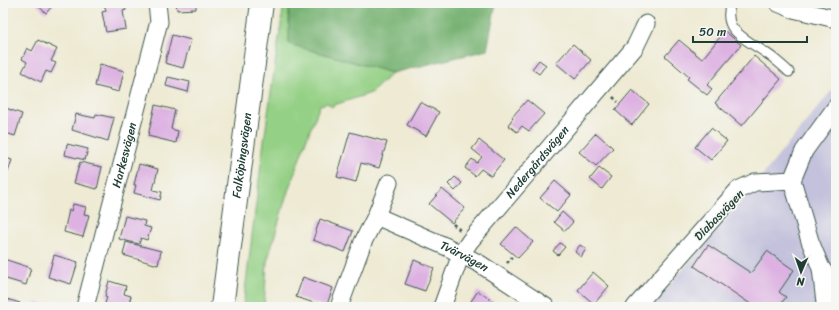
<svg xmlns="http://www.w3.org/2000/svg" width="839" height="310" font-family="Sriracha,sans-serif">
<rect width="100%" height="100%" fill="#f6f6f2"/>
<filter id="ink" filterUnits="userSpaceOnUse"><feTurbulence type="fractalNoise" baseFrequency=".025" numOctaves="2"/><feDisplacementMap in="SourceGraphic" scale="8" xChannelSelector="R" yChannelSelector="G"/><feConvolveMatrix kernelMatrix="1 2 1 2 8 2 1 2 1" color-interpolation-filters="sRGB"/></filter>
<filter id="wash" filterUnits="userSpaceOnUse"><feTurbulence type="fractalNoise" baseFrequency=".012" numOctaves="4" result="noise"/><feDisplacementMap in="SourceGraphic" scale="16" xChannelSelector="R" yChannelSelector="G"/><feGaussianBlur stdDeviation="0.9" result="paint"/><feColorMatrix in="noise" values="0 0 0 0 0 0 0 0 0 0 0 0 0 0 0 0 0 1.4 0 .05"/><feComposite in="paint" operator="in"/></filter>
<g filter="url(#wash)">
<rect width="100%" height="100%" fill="#eeead3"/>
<path fill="#c3c1db" d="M836 85V307H651L740 203Z"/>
<path fill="#94d085" stroke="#5a865c" d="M284 3H289V44L392 73 371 93 334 105 332 107 327 103 320 105 307 138 286 197 267 262 264 307H243L263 148Z"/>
<path fill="#77b272" stroke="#4b7853" d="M289 3H496L487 50 392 73 289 44Z"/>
<g id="blocks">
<g fill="#ddb2e2">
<path d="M35 3H55L46 13Z"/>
<path d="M104 3H125L126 10 123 11 126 29 106 32 102 12 106 11Z"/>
<path d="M176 3H196V9L177 10Z"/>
<path d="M725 31 741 45 707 85 712 89 707 95 687 79 689 77 665 56 679 40 702 59Z"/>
<path d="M172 35 191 40 183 68 165 63Z"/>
<path d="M38 40 57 49 51 61 56 63 51 73 46 71 41 82 22 72 27 62 22 59 27 48 32 51Z"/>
<path d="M573 44 591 60 575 79 556 63Z"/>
<path d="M754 56 781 79 742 126 715 103Z"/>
<path d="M539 60 546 65 539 74 532 69Z"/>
<path d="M100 64 124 71 119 92 95 86Z"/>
<path d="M168 77 190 82 188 92 166 86Z"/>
<path d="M632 90 649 104 632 125 615 110Z"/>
<path d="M527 100 544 114 529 131 522 126 517 132 508 125 513 118 512 117Z"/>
<path d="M420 102 439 112 426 136 407 125Z"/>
<path d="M155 105 175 110 171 129 178 131 176 143 148 136Z"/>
<path d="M3 107 22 114 15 136 3 132Z"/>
<path d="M76 114 95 118 96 114 114 118 108 141 72 130Z"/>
<path d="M711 128 727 141 711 160 695 147Z"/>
<path d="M350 132 387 142 379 168 361 163 356 182 337 177Z"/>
<path d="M596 133 613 148 596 166 579 152Z"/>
<path d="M479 140 504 160 491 176 481 169 475 176 465 168 472 159 477 163 482 157 472 149Z"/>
<path d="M67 144 88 149 85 160 65 155Z"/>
<path d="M3 157 12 160 3 187Z"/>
<path d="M80 162 102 167 97 189 74 183Z"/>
<path d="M139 164 158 169 153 190 162 192 160 200 134 193 136 185H134Z"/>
<path d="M599 168 611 177 602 189 590 179Z"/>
<path d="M455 177 462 183 455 191 448 184Z"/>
<path d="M555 181 571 195 557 212 540 198Z"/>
<path d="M442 189 465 208 452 223 429 204Z"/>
<path d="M73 204 86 207 84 214 89 215 83 237 64 232 69 210 71 211Z"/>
<path d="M562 212 573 222 565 231 554 222Z"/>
<path d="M125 216 145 221 144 226 151 228 147 240 141 238 139 244 119 239Z"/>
<path d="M320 219 353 231 345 252 313 240Z"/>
<path d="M516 227 533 242 518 258 501 244Z"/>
<path d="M126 242 161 251 158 265 123 255Z"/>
<path d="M560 243 565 247 558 255 553 251Z"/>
<path d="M580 245 586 249 581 257 575 252Z"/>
<path d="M708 245 751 273 767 251 794 270 779 292 786 297 779 307H755L694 266Z"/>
<path d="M54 255 78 262 71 284 48 277Z"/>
<path d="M4 259 31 268 26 285 3 278Z"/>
<path d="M414 260 434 268 425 291 405 284Z"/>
<path d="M593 272 609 286 594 304 578 290Z"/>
<path d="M303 277 333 288 326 307 296 297Z"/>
<path d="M109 281 126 286 124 294 131 296 128 307H104L107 297 105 296Z"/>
<path d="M478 291 494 302 490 307H467Z"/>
<path d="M3 298 20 303 18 307H3Z"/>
<path d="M36 302 52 307H34Z"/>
</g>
</g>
</g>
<g filter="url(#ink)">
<use href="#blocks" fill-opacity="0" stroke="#3e574c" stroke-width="1"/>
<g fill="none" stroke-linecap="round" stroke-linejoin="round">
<g stroke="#3e574c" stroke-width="11">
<path id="lane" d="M731 3C728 11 728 20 732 27 739 38 762 49 773 58 778 62 784 67 789 72"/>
</g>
<g stroke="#3e574c" stroke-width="19">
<g id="street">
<path d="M778 3 793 9 836 19"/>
<path d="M792 180 810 241 821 268 836 287"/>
<path id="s1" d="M376 216 447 247 480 264 546 307"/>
<path d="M821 268 825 303 824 307"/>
<path id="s2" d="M85 307 157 29 159 22 157 3"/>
<path d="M339 307 363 242 376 216 389 183"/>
<path id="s3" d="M442 307 461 254 470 241 635 47 646 24"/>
<path d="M635 307 738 190 755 182 792 180 804 151 836 107"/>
</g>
</g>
<g stroke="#3e574c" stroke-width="24">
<g id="primary">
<path id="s4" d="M222 307 262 3"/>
</g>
</g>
<g stroke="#3e574c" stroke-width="2.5" stroke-dasharray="3 3" stroke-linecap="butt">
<path d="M613 97 618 102"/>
<path d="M453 224 460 230"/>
<path d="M507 263 512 257"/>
</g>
<use href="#lane" stroke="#fff" stroke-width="9"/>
<use href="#street" stroke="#fff" stroke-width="17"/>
<use href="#primary" stroke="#fff" stroke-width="22"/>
</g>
</g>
<g text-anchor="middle" stroke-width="3.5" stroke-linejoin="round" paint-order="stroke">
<g font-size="12" fill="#1f3d34" stroke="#f6f6f2">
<text dy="4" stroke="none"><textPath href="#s2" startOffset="157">Harkesvägen</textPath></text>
<text dy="4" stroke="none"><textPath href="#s4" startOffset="153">Falköpingsvägen</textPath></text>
<text dy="4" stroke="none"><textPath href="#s3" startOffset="176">Nedergårdsvägen</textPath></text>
<text transform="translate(719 215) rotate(-46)" y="4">Diabasvägen</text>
<text dy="4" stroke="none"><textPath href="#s1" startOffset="97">Tvärvägen</textPath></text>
</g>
</g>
<rect width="839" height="310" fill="none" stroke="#f6f6f2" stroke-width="16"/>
<g transform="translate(801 272) rotate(182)" stroke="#f6f6f2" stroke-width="3" paint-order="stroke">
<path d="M0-3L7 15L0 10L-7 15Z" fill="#1f3d34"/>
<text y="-6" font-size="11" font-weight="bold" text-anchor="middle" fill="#1f3d34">N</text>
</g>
<path d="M693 36v6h114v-6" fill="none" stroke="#1f3d34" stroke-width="2"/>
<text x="699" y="36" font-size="12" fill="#1f3d34" stroke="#f6f6f2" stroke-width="3" paint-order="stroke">50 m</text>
</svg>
